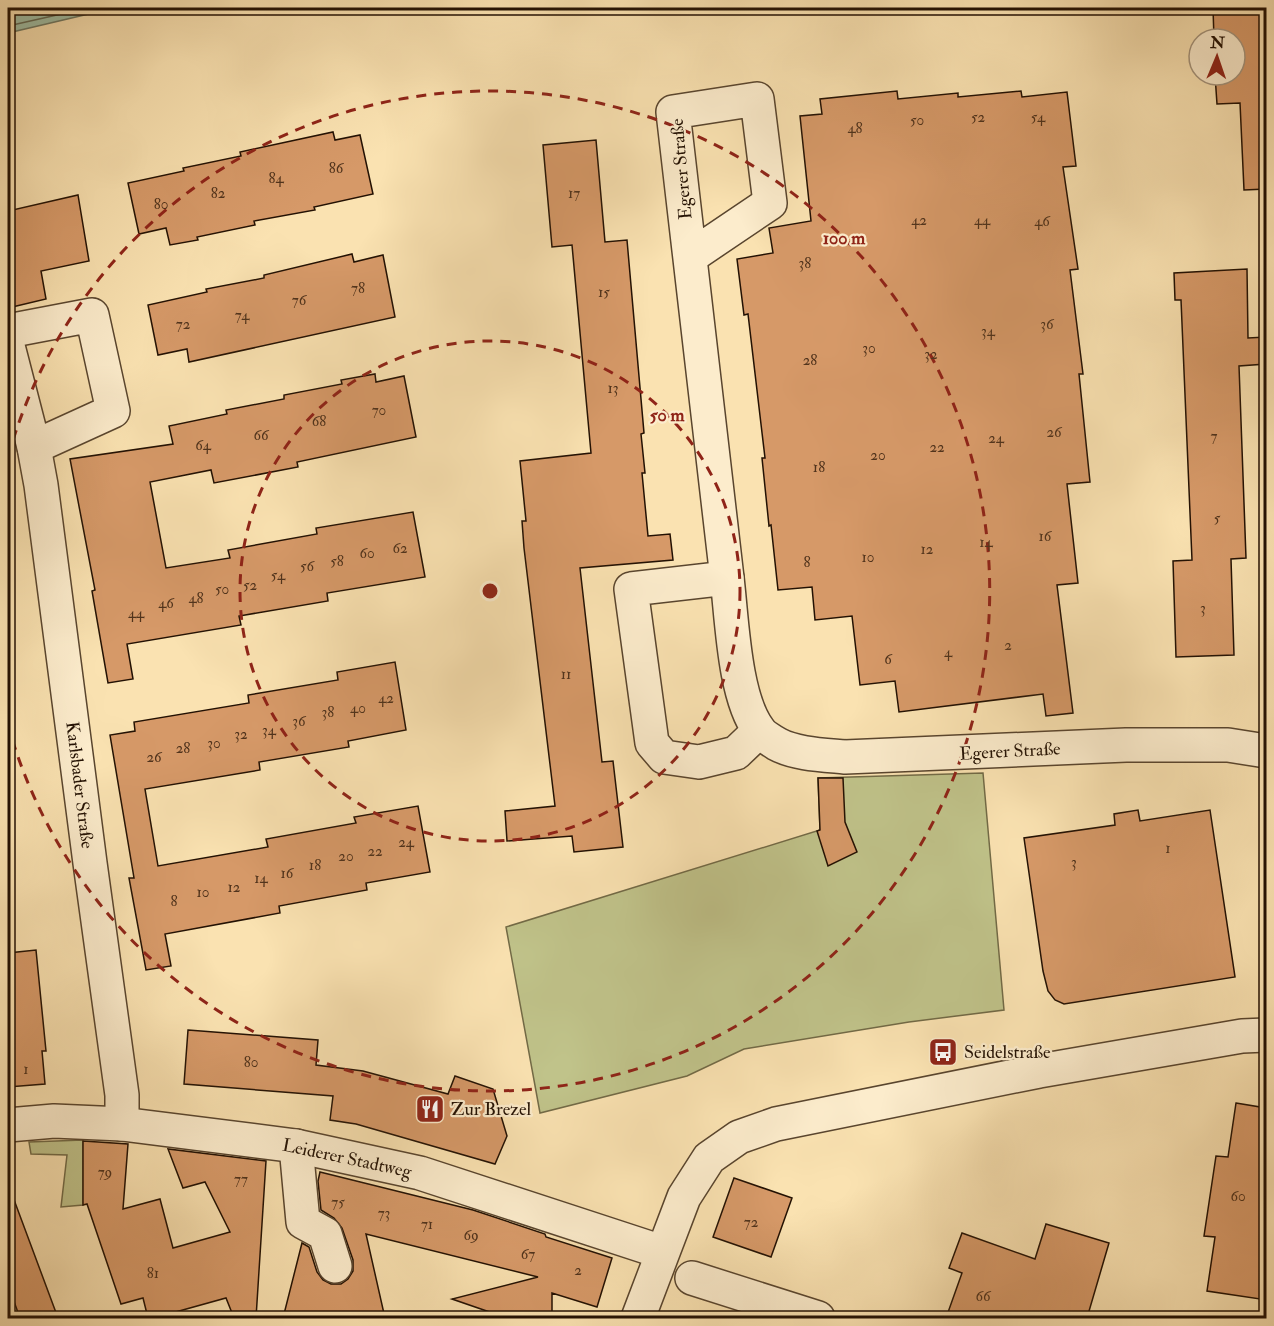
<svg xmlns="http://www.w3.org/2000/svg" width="1274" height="1326" font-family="'IM FELL Double Pica',serif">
<rect width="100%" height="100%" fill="#fae2b1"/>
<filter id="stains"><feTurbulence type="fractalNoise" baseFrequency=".00333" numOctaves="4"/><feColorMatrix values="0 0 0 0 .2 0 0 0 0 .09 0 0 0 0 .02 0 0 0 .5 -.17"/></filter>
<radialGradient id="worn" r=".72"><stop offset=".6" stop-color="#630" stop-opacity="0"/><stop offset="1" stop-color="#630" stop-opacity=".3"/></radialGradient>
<g fill="#c0c38a" stroke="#726a46" stroke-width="1.5">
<path d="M983 773 1004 1010 909 1022 744 1049 687 1076 540 1113 506 927 820 830 818 778Z"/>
<path d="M83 1140V1205L61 1207 67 1155 31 1154 29 1142Z"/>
</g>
<path fill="#9fbfa6" stroke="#6d7965" stroke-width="1.5" d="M8 8H114L8 33Z"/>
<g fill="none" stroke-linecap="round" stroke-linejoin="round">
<path stroke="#616854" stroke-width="1.5" d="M8 26 88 8"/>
</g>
<g fill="#d69968" stroke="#231103" stroke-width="1.5">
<path d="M1213 8H1266V189L1244 190 1240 103 1217 104 1215 75H1235V39H1214Z"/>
<path d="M897 91 898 99 958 93V97L1021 91 1022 97 1067 92 1076 166 1063 167 1078 269 1070 270 1083 374H1079L1090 482 1067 484 1078 583 1057 585 1073 713 1046 716 1043 694 899 712 895 681 860 685 852 616 815 620 812 587 778 590 771 525 769 526 762 458H765L748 314 744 315 737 259 773 253 769 228 811 221 800 116 822 114 820 99Z"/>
<path d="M333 132 335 140 360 135 373 194 314 207 315 210 254 221 255 225 197 237 198 240 170 245 166 228 139 234 128 183 184 171 183 168 241 156 240 152Z"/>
<path d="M596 140 605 242 627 240 644 433 641 434 645 473H642L648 536 670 534 673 560 580 568 602 762 613 761 623 847 574 852 572 836 507 841 505 811 555 806 524 548 522 521H526L520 461 591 453 572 245 552 247 543 145Z"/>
<path d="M78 195 89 261 41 271 46 299 8 308V211Z"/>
<path d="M352 254 354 262 383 255 395 317 189 362 187 349 158 355 148 305 207 292 206 289 264 278V275Z"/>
<path d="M1247 269 1248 338 1266 337V364L1239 366 1246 558 1231 559 1234 655 1176 657 1173 561 1192 560 1181 300H1175L1174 273Z"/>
<path d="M375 374 376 382 404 376 416 437 297 462 298 467 214 483 211 470 150 482 166 568 230 558 228 550 317 534 316 528 413 512 425 577 327 593 328 601 239 616 241 625 127 644 133 679 108 683 92 591 95 590 70 459 173 444 169 426 227 414 226 410 284 399V395L342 384 341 380Z"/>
<path d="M395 662 406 730 348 741 349 747 259 762 260 770 145 789 158 866 268 847 266 839 356 823 354 817 418 806 430 872 366 883 367 890 279 906 280 913 165 934 171 966 146 970 129 878H134L110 735 135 731 134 722 249 703 248 695 338 680 337 672Z"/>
<path d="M818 778H843L845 822 857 852 828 866 817 831 820 830Z"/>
<path d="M1138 810 1140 821 1210 810 1235 977 1064 1004 1055 1000 1048 991 1043 971 1024 838 1115 825 1114 814Z"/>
<path d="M36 950 46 1051H42L45 1084 8 1087V953Z"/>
<path d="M188 1030 318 1040 316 1065 363 1071 448 1094 455 1076 493 1089 507 1136 495 1164 356 1124 330 1120 333 1096 184 1084Z"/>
<path d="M1236 1103 1266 1108V1256L1260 1299 1207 1291 1215 1237 1204 1236 1216 1156 1228 1157Z"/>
<path d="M83 1141 128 1144 123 1209 160 1199 173 1248 230 1232 205 1182 183 1188 168 1149 266 1161 256 1318H234L226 1298 154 1318H148L143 1298 121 1304 87 1204 83 1205Z"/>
<path d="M320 1172 473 1210 545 1234 546 1237 612 1258 597 1307 552 1293V1318H507L452 1299 538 1277 366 1234 385 1318H283L302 1243 309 1247 317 1272 323 1280 331 1284H341L348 1279 353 1271V1260L342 1228 334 1218 321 1210 318 1181Z"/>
<path d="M734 1178 792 1198 771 1257 713 1237Z"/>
<path d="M10 1189 58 1318H20L8 1285V1190Z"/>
<path d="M1046 1224 1109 1243 1087 1318H946L962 1273 949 1268 962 1233 1035 1259Z"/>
</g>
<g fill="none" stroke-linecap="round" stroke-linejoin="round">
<g stroke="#59452e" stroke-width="36">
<g id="minor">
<path d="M690 257 770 203 757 99 673 112 727 578"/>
<path d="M8 331 92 315 113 411 34 447"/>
<path d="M8 346 34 447 41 485 90 863 122 1095V1124"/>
<path d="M759 731 736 753 699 762 664 757 652 743 631 589 727 578C732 619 734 697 759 730 762 735 772 741 777 744 795 754 824 755 845 757L1126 745H1228L1266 751"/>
<path d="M8 1125 54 1121 122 1124 296 1146 420 1173 662 1252"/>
<path d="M296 1146 303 1222 325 1234 335 1266"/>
<path d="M692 1278 818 1318"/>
<path d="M638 1318 684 1197 709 1158 739 1137 776 1124 1039 1071 1242 1036 1266 1035"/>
</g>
</g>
<use href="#minor" stroke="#fceccc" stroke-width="33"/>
</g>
<g fill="none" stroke="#8f2418" stroke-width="3" stroke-dasharray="10 8">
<circle cx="490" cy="591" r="250"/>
<path d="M8 457A500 500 0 1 1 8 725"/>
</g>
<defs>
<g id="bus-square" transform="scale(1.5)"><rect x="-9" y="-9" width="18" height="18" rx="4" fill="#8f2418" stroke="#fceccc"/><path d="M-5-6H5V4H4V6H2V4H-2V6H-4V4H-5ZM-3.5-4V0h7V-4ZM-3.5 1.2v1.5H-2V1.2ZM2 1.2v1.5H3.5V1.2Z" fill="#fff"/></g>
<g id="restaurant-square" transform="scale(1.5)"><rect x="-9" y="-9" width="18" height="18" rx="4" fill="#8f2418" stroke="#fceccc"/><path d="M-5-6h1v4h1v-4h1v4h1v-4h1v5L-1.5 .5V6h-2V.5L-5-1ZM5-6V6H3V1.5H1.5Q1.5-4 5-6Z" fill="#fff"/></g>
</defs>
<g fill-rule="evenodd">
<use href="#bus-square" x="943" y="1052"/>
<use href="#restaurant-square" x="430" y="1109"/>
</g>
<g text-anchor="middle" stroke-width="4.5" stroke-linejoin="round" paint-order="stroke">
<g font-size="15" fill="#50331c">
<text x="978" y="122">52</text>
<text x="1038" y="122">54</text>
<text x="917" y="125">50</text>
<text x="855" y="133">48</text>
<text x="336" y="173">86</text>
<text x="276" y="183">84</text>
<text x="218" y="198">82</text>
<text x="574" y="198">17</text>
<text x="161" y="209">80</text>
<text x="919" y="225">42</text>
<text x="982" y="225">44</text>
<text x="1042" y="226">46</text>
<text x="805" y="268">38</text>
<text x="358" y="293">78</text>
<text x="604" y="297">15</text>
<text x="299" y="305">76</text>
<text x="242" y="320">74</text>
<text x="183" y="329">72</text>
<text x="1047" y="329">36</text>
<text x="988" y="336">34</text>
<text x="869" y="353">30</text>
<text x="931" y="359">32</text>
<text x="810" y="365">28</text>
<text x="613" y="393">13</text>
<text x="379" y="415">70</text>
<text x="319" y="426">68</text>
<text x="1054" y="437">26</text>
<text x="261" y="440">66</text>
<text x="1214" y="441">7</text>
<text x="996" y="443">24</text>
<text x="203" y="450">64</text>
<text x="937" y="452">22</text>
<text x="878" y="460">20</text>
<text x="819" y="472">18</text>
<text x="1217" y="523">5</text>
<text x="1045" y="541">16</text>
<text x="986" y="547">14</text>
<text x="400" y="553">62</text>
<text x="927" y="554">12</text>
<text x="367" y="558">60</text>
<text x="868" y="562">10</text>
<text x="337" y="566">58</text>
<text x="807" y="567">8</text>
<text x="307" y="571">56</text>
<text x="278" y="580">54</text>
<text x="250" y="590">52</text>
<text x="222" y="594">50</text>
<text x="196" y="603">48</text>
<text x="166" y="608">46</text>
<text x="1203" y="613">3</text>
<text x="136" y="618">44</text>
<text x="1008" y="650">2</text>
<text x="948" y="657">4</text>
<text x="888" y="664">6</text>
<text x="566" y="679">11</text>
<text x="386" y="703">42</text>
<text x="358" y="713">40</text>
<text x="328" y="717">38</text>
<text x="299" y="726">36</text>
<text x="269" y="735">34</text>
<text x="241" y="739">32</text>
<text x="214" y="748">30</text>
<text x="183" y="753">28</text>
<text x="154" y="762">26</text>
<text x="406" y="847">24</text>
<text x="1168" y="853">1</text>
<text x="375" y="856">22</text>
<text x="346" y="861">20</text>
<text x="1074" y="867">3</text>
<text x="315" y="870">18</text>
<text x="287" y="878">16</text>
<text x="261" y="883">14</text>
<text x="234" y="892">12</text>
<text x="203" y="897">10</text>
<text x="174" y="906">8</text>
<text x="251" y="1067">80</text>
<text x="26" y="1074">1</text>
<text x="105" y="1177">79</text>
<text x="241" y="1184">77</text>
<text x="1238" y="1201">60</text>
<text x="338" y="1207">75</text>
<text x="384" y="1218">73</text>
<text x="751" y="1227">72</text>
<text x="427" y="1229">71</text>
<text x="471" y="1240">69</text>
<text x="528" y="1259">67</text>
<text x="578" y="1275">2</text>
<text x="153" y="1278">81</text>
<text x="983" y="1301">66</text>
</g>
<g font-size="18" fill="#231103" stroke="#fceccc">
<text transform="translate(681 169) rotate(-95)" y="6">Egerer Straße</text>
<text transform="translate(1010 751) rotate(-3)" y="6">Egerer Straße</text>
<text transform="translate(80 785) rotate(83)" y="6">Karlsbader Straße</text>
<text transform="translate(347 1158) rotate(12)" y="6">Leiderer Stadtweg</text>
</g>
<g font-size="18" fill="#231103" stroke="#fceccc" text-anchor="start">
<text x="964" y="1058">Seidelstraße</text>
<text x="451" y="1115">Zur Brezel</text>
</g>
</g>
<circle cx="490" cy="591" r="9" fill="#8f2418" stroke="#fceccc" stroke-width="3"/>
<g font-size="18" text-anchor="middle" font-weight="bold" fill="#8f2418" stroke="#fceccc" stroke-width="4.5" stroke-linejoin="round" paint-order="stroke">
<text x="844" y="244">100 m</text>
<text x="667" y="421">50 m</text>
</g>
<rect width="1274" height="1326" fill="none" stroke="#fae2b1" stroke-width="30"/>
<rect x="9" y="9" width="1256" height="1308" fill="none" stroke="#231103" stroke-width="3"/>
<rect x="15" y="15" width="1244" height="1296" fill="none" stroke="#231103" stroke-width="1.5"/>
<g transform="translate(1217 57) rotate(2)"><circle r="28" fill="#fceccc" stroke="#a5947c" stroke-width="1.5"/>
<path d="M0-4.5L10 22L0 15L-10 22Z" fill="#8f2418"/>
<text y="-9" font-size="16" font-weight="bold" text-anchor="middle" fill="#231103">N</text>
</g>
<rect width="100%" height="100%" filter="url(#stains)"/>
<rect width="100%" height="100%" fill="url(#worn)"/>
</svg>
